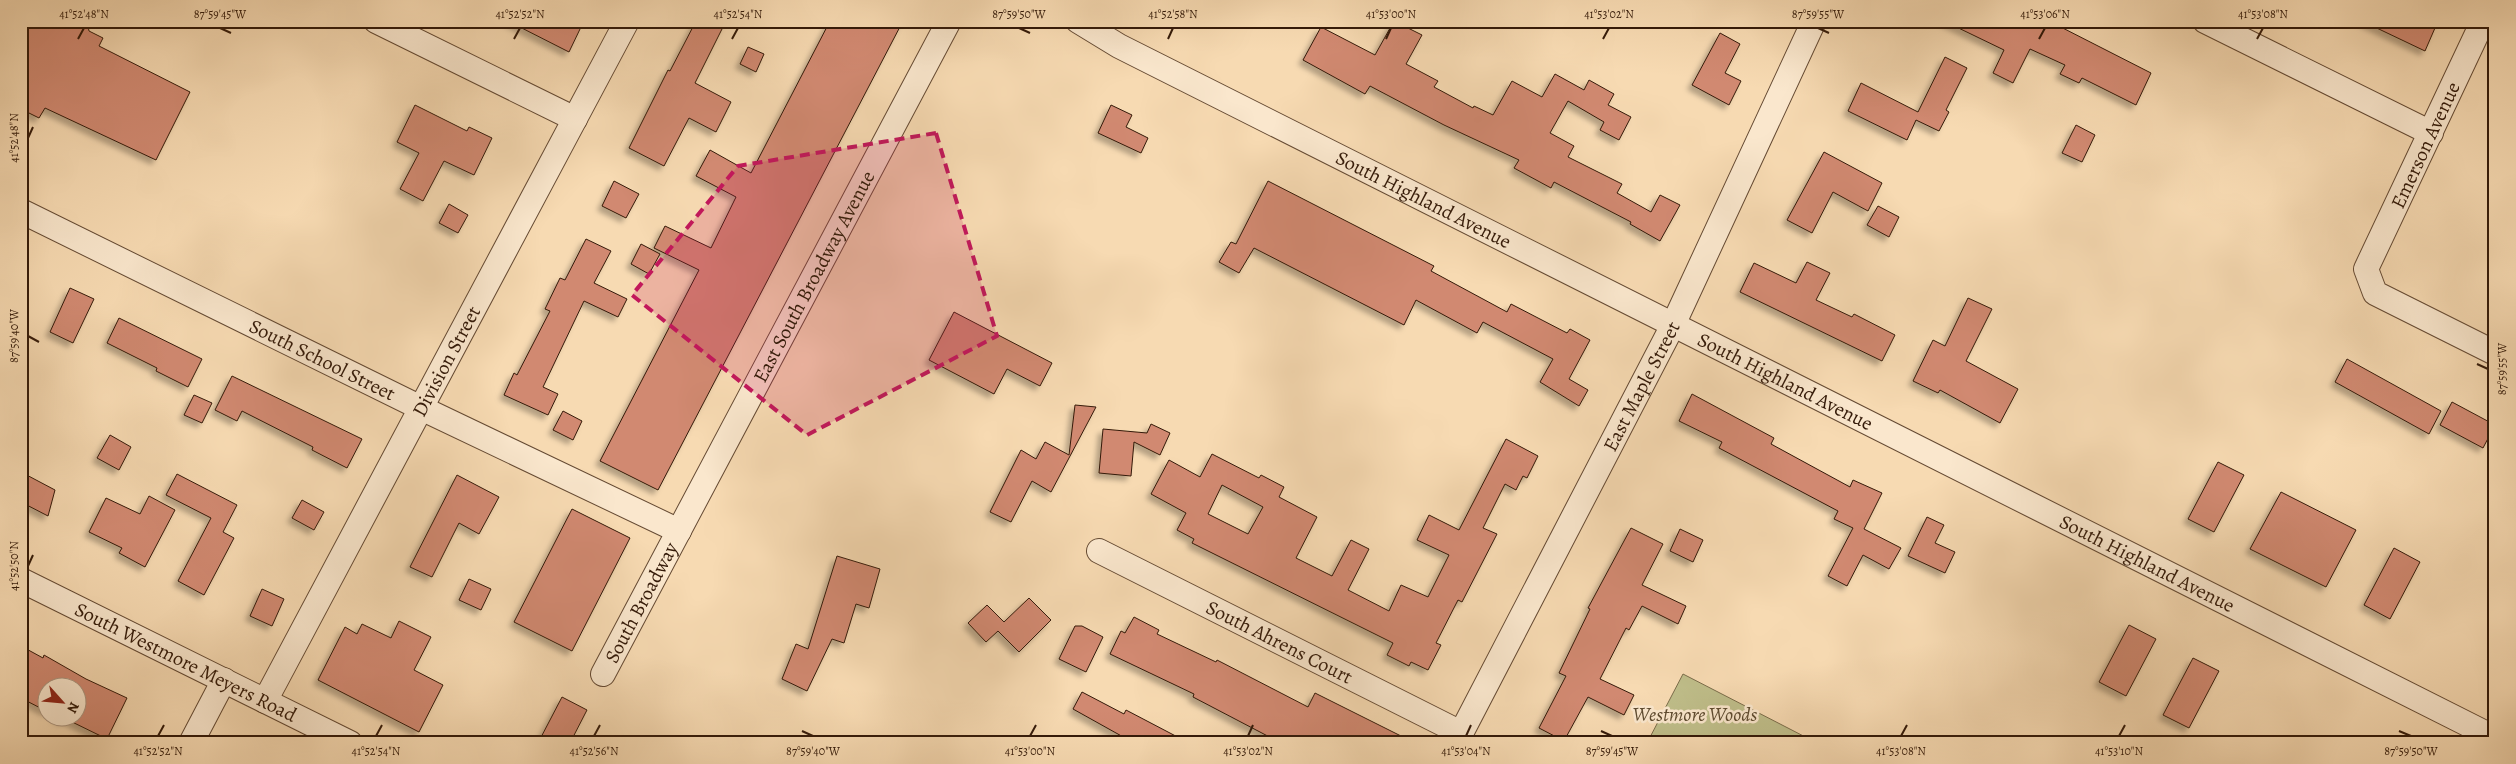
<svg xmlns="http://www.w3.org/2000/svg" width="2516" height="764" font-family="Alegreya,serif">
<defs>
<filter id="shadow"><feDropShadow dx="-4.5" dy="4.5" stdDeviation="2.5" flood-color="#0004"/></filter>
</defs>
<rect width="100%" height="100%" fill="#f7dab2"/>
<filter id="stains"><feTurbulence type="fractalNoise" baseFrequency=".004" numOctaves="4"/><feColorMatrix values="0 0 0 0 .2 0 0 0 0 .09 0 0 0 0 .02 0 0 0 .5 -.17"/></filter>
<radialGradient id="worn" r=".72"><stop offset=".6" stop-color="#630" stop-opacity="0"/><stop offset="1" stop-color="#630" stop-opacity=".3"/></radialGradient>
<path fill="#bfbe8a" stroke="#7a6c4a" d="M1683 674 1817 743H1647Z"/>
<g fill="#d18971" stroke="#341a09" fill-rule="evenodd" filter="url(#shadow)">
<path d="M21 21H87L89 31 103 38 99 46 190 92 156 160 45 108 39 118 21 109Z"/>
<path d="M508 21H570L581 27 569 52Z"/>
<path d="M696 21H726L695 83 731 102 716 132 689 118 664 166 629 148 668 70 670 71Z"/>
<path d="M830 21H903L658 490 600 461 699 270 654 248 665 226 711 248 736 197 696 176 710 150 751 173Z"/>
<path d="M1394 21 1422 35 1406 64 1438 81 1434 87 1473 108 1474 106 1493 115 1512 81 1542 97 1555 74 1584 90 1589 80 1614 94 1608 105 1631 117 1619 140 1600 130 1604 122 1568 101 1550 133 1574 146 1568 157 1622 184 1617 193 1651 212 1660 195 1680 205 1660 241 1630 224 1631 222 1554 182 1551 188 1514 168 1519 160 1444 125 1370 86 1365 94 1303 60 1321 27 1375 55Z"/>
<path d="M1944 21H2049L2151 73 2136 105 2082 78 2079 83 2060 74 2065 65 2030 49 2013 83 1993 73 2004 50Z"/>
<path d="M2362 21H2438L2425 51Z"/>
<path d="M1720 33 1740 44 1725 73 1741 81 1729 105 1692 85Z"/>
<path d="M748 47 764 54 756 72 740 64Z"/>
<path d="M1945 57 1967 68 1946 110 1949 112 1939 131 1916 120 1907 140 1848 111 1861 83 1918 112Z"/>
<path d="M415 105 467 131 469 127 492 138 474 175 444 161 423 201 400 189 419 153 397 142Z"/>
<path d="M1111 105 1132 115 1126 127 1148 138 1141 153 1098 133Z"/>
<path d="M2076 125 2095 135 2082 162 2062 153Z"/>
<path d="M1824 152 1882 183 1868 211 1833 192 1812 233 1787 220Z"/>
<path d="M614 181 639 194 626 218 602 206Z"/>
<path d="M1268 181 1434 266 1431 271 1507 312 1511 304 1567 333 1570 329 1590 340 1569 379 1588 390 1579 406 1540 382 1553 359 1483 322 1477 333 1416 300 1404 325 1254 248 1239 273 1219 262 1231 242 1236 244Z"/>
<path d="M449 204 468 215 458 233 439 223Z"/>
<path d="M1878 206 1899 217 1889 237 1867 225Z"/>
<path d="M586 239 611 251 594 283 627 299 618 317 584 301 543 387 558 394 548 415 504 395 514 373 517 375 550 311 545 309 560 278 565 280Z"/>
<path d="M641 244 660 254 649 274 631 264Z"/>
<path d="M1807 262 1830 273 1816 300 1852 317 1854 314 1895 335 1882 361 1740 292 1754 263 1796 283Z"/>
<path d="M70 288 94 299 73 343 50 332Z"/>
<path d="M1968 298 1992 309 1966 361 2018 389 2000 423 1940 390 1938 393 1913 381 1933 340 1945 346Z"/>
<path d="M954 312 1052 363 1040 386 1007 369 994 394 929 360Z"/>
<path d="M119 318 202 359 188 387 156 371 157 368 107 343Z"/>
<path d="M2347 359 2441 411 2429 434 2335 382Z"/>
<path d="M232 376 362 439 347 468 312 450 313 447 242 411 237 421 215 410Z"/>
<path d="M1692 394 1774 438 1771 444 1850 487 1853 480 1882 493 1864 529 1901 548 1889 569 1863 555 1847 586 1828 576 1853 528 1834 519 1838 511 1719 448 1722 442 1679 421Z"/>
<path d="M194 395 212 403 202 423 184 415Z"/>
<path d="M2452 402 2495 425 2483 448 2440 425Z"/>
<path d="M1075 405 1096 407 1051 492 1032 481 1011 522 990 512 1021 450 1036 459 1045 442 1069 455Z"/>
<path d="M563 411 582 421 573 440 553 430Z"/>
<path d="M1151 424 1170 433 1160 455 1134 442 1131 476 1099 473 1103 429 1147 433Z"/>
<path d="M110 435 131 447 119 470 97 458Z"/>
<path d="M1506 439 1538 456 1527 478 1523 476 1516 490 1505 484 1483 528 1497 534 1462 602 1458 600 1436 643 1441 645 1428 670 1411 662 1409 666 1387 655 1393 643 1192 543 1194 539 1177 530 1186 513 1151 494 1169 460 1200 477 1212 454 1259 478 1261 475 1284 487 1279 497 1317 517 1296 558 1332 576 1351 540 1369 549 1348 590 1389 611 1401 585 1428 597 1449 555 1417 540 1429 515 1459 530ZM1222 485 1263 507 1248 534 1208 514Z"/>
<path d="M2218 462 2244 475 2214 532 2188 519Z"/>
<path d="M21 472 55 490 48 516 21 502Z"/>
<path d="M177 474 237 505 223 532 234 538 204 595 178 581 211 518 166 495Z"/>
<path d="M457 475 499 497 479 534 459 523 432 577 410 567Z"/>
<path d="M2281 492 2356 530 2326 587 2250 549Z"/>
<path d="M149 496 175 510 145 567 119 553 122 548 89 532 106 498 140 514Z"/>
<path d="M302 500 324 512 314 530 292 518Z"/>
<path d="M572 509 630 538 572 651 514 622Z"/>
<path d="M1927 517 1944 525 1935 543 1955 552 1945 573 1908 556Z"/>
<path d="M1631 528 1663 544 1642 585 1686 606 1678 624 1642 606 1629 630 1626 628 1600 679 1634 695 1624 715 1588 697 1564 741 1539 728 1566 676 1559 673 1590 609 1588 608Z"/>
<path d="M1680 529 1703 540 1693 562 1670 551Z"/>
<path d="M2394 548 2420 562 2390 619 2364 605Z"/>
<path d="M837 556 880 569 869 608 856 604 844 643 832 639 807 691 782 679 796 644 808 649Z"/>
<path d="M469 579 491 589 481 610 459 600Z"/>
<path d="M262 589 284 599 272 626 250 616Z"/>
<path d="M1029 598 1051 620 1019 652 998 631 986 642 968 623 987 605 1004 622Z"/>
<path d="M1134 617 1159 630 1157 634 1216 662 1217 660 1308 707 1315 693 1415 743H1281L1193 697 1194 694 1110 654 1121 631 1125 633Z"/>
<path d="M399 621 431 637 414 670 443 685 419 732 318 680 345 627 357 634 362 624 391 638Z"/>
<path d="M2129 625 2156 639 2126 696 2099 682Z"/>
<path d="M1075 626H1082L1103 637 1086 672 1059 659Z"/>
<path d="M21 646 43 658 44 655 86 679 127 698 107 739 66 719 64 721 55 716H78V686H48V712L21 698Z"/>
<path d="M2193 658 2219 671 2189 728 2163 715Z"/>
<path d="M1082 692 1124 714 1126 710 1189 743H1134L1073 709Z"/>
<path d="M562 697 587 710 570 743H538Z"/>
</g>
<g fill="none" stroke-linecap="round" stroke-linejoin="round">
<g stroke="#654a33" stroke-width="26">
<g id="minor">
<path d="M376 21 575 119"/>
<path id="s1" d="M1078 21 1119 46 2495 738"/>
<path d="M2205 21 2431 133"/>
<path d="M2483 21 2366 269 2375 293 2495 353"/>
<path id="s2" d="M21 211 421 408 679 531"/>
<path id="s3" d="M1099 551 1461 733"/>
<path id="s4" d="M21 580 350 743"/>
<path id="s5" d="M603 674 949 21"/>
<path id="s6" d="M265 701 627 21"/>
<path d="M191 743 224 680"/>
<path id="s7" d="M1456 743 1673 325 1814 21"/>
</g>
</g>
<use href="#minor" stroke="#fae7cd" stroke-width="24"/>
</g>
<path fill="#c2185b" fill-opacity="0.2" stroke="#c2185b" stroke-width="4" stroke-dasharray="10 6" stroke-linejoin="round" d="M936 133 997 336 807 435 632 295 738 166Z"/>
<path fill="none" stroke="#341a09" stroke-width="2" d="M220 28 231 33M1019 28 1030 33M1818 28 1829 33M78 39 84 28M514 39 520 28M732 39 738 28M1168 39 1173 28M1386 39 1391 28M1603 39 1609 28M2039 39 2045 28M2257 39 2263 28M28 138 33 127M28 336 39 342M2477 364 2488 369M28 566 33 555M802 731 813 736M1601 731 1612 736M2399 731 2411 736M158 736 164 725M376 736 382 725M594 736 600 725M1030 736 1036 725M1248 736 1253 725M1466 736 1471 725M1901 736 1907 725M2119 736 2125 725"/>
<g text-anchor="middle" stroke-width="5" stroke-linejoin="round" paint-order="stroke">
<g font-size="20" fill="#341a09" stroke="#fae7cd">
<text transform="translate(2425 145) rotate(-65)" y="7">Emerson Avenue</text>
<text dy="7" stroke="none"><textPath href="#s1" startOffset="389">South Highland Avenue</textPath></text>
<text dy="7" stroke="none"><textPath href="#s5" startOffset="450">East South Broadway Avenue</textPath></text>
<text dy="7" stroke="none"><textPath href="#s2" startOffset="336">South School Street</textPath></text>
<text dy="7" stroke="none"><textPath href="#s6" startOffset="385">Division Street</textPath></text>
<text dy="7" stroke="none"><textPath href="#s1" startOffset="794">South Highland Avenue</textPath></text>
<text dy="7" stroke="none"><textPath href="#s7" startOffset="402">East Maple Street</textPath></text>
<text dy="7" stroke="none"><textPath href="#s1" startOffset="1199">South Highland Avenue</textPath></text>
<text dy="7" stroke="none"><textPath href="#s5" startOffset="81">South Broadway</textPath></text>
<text dy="7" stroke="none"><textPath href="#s3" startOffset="202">South Ahrens Court</textPath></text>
<text dy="7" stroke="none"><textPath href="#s4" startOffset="184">South Westmore Meyers Road</textPath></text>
</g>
<g font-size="20" font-style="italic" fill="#5e4b30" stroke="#fae7cd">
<text x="1695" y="721">Westmore Woods</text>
</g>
</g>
<rect width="2516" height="764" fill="none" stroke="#f7dab2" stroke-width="55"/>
<g transform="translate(62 702) rotate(117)"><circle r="24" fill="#fae7cd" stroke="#ab957f"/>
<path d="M0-4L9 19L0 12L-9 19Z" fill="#8f2418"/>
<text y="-8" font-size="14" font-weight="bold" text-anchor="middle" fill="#341a09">N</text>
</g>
<rect x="28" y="28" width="2460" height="708" fill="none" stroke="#341a09" stroke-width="2"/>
<g font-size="12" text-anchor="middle" fill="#341a09">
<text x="84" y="18">41°52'48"N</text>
<text x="220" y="18">87°59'45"W</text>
<text x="520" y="18">41°52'52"N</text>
<text x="738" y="18">41°52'54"N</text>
<text x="1019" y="18">87°59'50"W</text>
<text x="1173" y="18">41°52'58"N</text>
<text x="1391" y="18">41°53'00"N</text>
<text x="1609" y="18">41°53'02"N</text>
<text x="1818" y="18">87°59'55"W</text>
<text x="2045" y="18">41°53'06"N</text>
<text x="2263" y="18">41°53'08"N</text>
<text transform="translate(14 138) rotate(-90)" y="4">41°52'48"N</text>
<text transform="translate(14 336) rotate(-90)" y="4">87°59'40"W</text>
<text transform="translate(2502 369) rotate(-90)" y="4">87°59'55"W</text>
<text transform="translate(14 566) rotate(-90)" y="4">41°52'50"N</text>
<text x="158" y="755">41°52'52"N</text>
<text x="376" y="755">41°52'54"N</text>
<text x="594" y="755">41°52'56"N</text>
<text x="813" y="755">87°59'40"W</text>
<text x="1030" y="755">41°53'00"N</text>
<text x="1248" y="755">41°53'02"N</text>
<text x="1466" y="755">41°53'04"N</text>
<text x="1612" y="755">87°59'45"W</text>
<text x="1901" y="755">41°53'08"N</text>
<text x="2119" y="755">41°53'10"N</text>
<text x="2411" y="755">87°59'50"W</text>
</g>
<rect width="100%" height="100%" filter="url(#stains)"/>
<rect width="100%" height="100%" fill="url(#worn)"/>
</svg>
